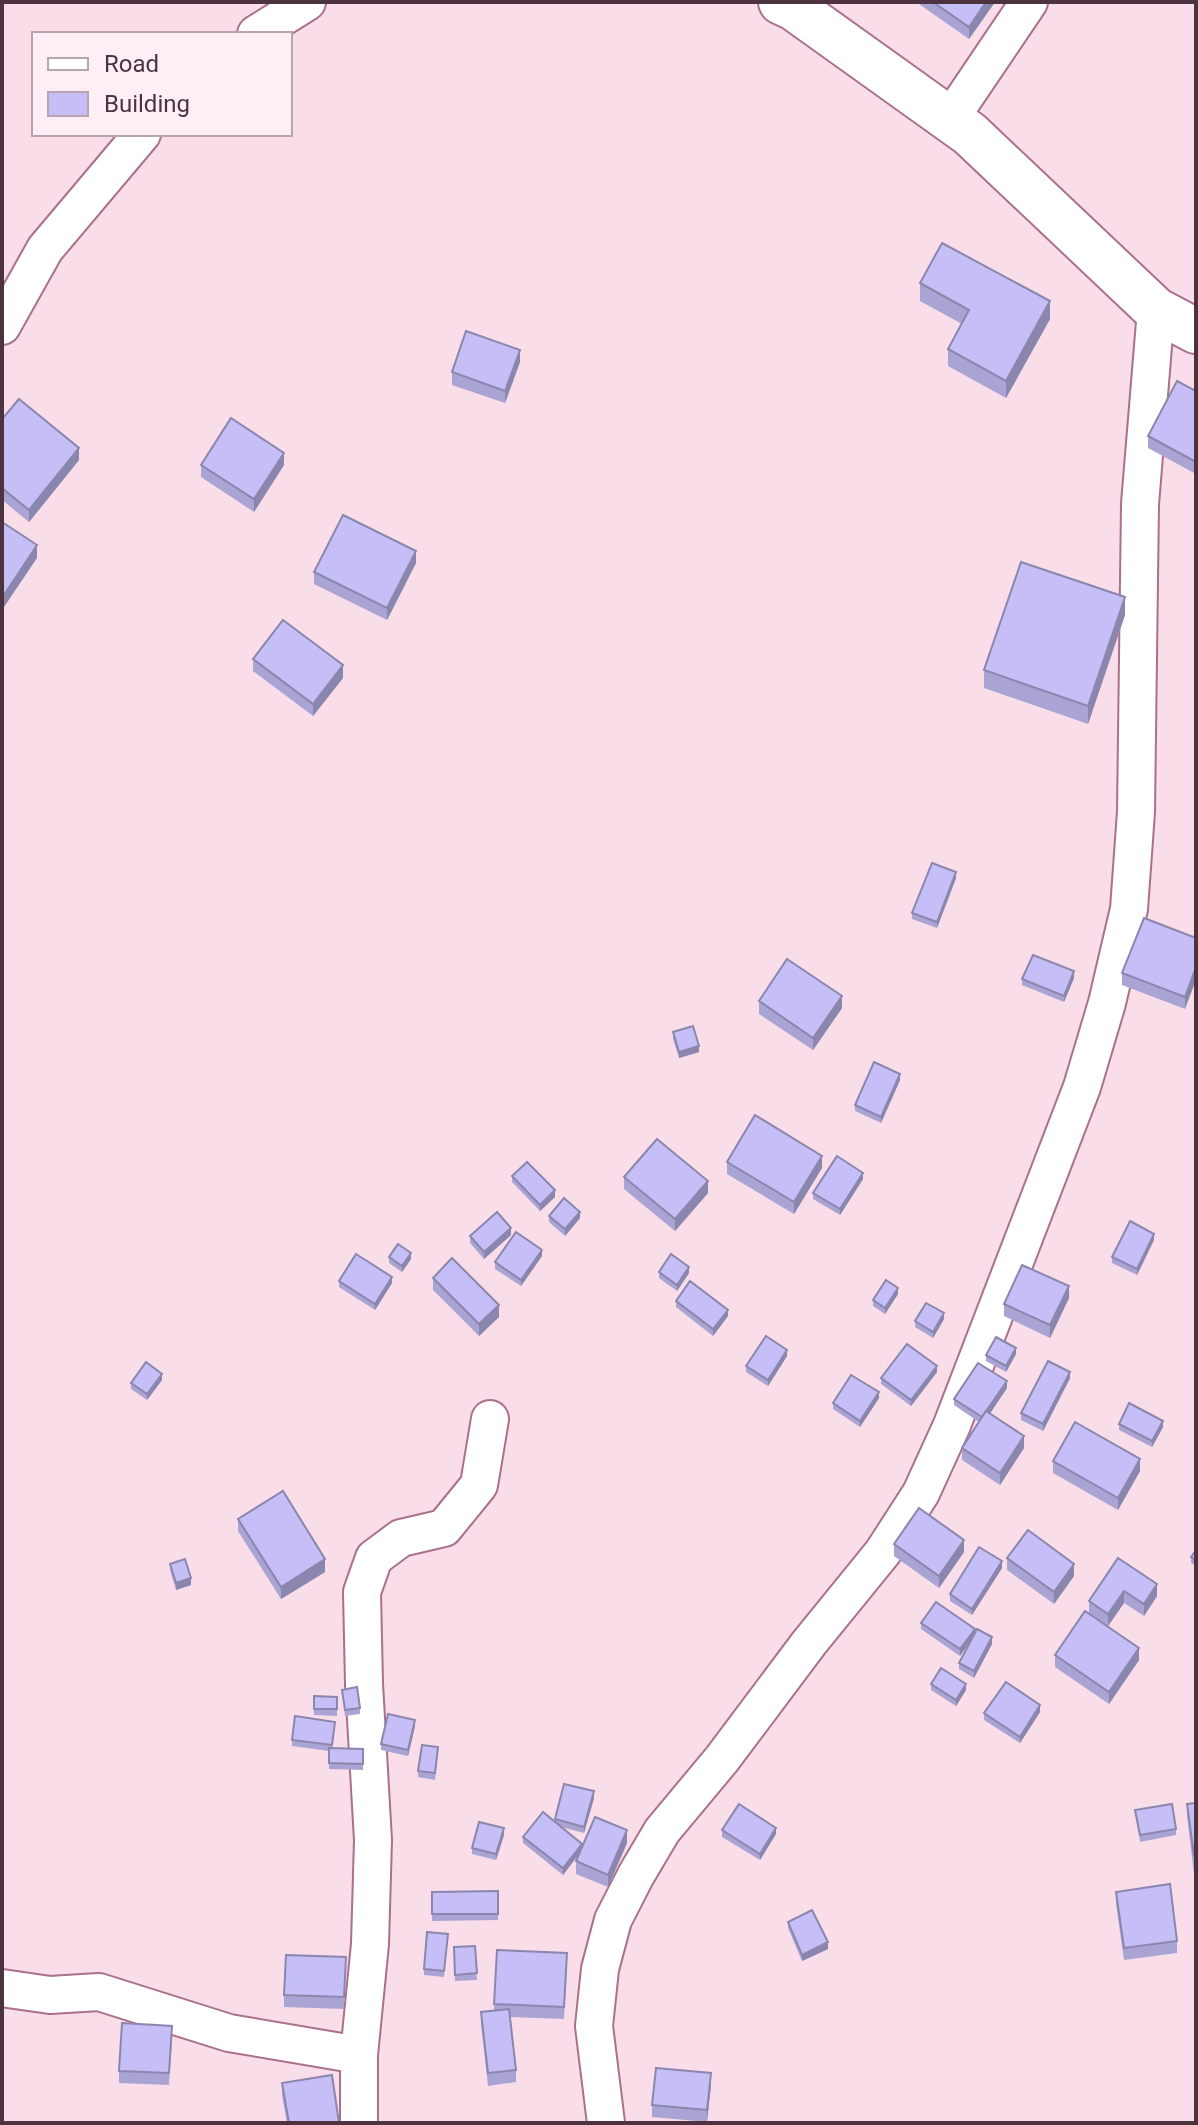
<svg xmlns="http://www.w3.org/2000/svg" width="1198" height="2125" font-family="Roboto,sans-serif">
<rect width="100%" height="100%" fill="#f9dee9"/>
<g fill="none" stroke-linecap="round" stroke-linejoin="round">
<g stroke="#ab708c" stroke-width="40">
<g id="street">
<path d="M256 34 307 2"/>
<path d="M950 119 1029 2"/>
<path d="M2 326 45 249 142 134"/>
<path d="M2 1988 50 1995 99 1992 229 2033 359 2055"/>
<path d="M359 2123V2055L370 1944 373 1840 364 1684 362 1592 374 1558 401 1538 444 1528 479 1485 490 1419"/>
<path d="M606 2123 594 2026 600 1969 613 1920 636 1875 662 1831 722 1759 809 1643 883 1552 921 1493 952 1425 1082 1087 1107 1003 1129 909 1136 812 1140 504 1156 310"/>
</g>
</g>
<g stroke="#ab708c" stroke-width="48">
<path id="secondary" d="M781 2 794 8 970 134 1156 310 1196 331"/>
</g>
<use href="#street" stroke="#fff" stroke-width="36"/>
<use href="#secondary" stroke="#fff" stroke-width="44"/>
</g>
<g fill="#aaa4d4">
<path d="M916 2H995L969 39Z"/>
<path d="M920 283 1050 319 1006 398 948 366V349L962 324 920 301Z"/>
<path d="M520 362 505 403 452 385V372Z"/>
<path d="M1196 391V474L1148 448V436Z"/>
<path d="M2 419 79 460 29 522 2 500Z"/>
<path d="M201 465H284L254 512 201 477Z"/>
<path d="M416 563 387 620 314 584V572Z"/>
<path d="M1125 615 1088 724 984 688V670Z"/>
<path d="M253 659 343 678 313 716 253 671Z"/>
<path d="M956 878 937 928 912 919V913Z"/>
<path d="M1196 938 1185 1009 1122 985V973Z"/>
<path d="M1074 978 1064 1002 1022 985V979Z"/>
<path d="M759 1001 842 1008 813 1050 759 1014Z"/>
<path d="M673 1032 699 1052 679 1058 673 1039Z"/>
<path d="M900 1080 881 1123 855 1111V1105Z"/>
<path d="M727 1162 822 1168 794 1214 727 1174Z"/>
<path d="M512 1176 555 1197 540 1211 512 1182Z"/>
<path d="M624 1177 708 1193 675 1231 624 1189Z"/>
<path d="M863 1179 840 1215 813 1199V1193Z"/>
<path d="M549 1216 580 1218 565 1236 549 1222Z"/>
<path d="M511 1235 484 1259 470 1243V1236Z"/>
<path d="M1154 1240 1137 1275 1112 1263V1257Z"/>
<path d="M542 1256 521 1286 495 1269V1262Z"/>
<path d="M389 1257 411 1259 402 1272 389 1263Z"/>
<path d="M659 1272 689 1273 677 1291 659 1278Z"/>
<path d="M433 1278 499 1317 479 1336 433 1290Z"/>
<path d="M339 1281 392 1283 375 1310 339 1287Z"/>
<path d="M898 1294 885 1314 873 1306V1300Z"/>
<path d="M1069 1298 1050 1338 1004 1316V1304Z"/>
<path d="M676 1301 728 1316 713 1336 676 1307Z"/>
<path d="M944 1319 933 1338 915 1327V1321Z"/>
<path d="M1016 1354 1006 1372 986 1361V1355Z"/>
<path d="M787 1356 768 1386 746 1372V1366Z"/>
<path d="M937 1372 911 1406 881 1384V1378Z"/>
<path d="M1070 1378 1043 1431 1021 1420V1413Z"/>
<path d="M162 1380 147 1400 131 1389V1383Z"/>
<path d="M1007 1388 990 1413 1024 1448 1000 1485 962 1460V1448L979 1422 954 1405V1399Z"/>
<path d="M879 1398 860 1427 833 1409V1403Z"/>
<path d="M1119 1424 1163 1427 1152 1447 1119 1430Z"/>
<path d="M1053 1461 1140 1471 1118 1510 1053 1473Z"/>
<path d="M238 1519 325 1572 281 1599 238 1531Z"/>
<path d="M894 1544 964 1552 939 1588 894 1556Z"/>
<path d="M1196 1550V1566L1191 1563V1557Z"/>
<path d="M1007 1558 1074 1576 1054 1604 1007 1570Z"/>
<path d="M1118 1558 1157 1596 1144 1616 1124 1603 1108 1626 1089 1613V1601Z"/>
<path d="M170 1564 191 1585 176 1590 170 1570Z"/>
<path d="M1002 1568 972 1615 950 1601V1594Z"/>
<path d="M921 1623 975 1634 992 1644 974 1678 959 1669V1663L972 1638 960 1656 921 1629Z"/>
<path d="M1055 1655 1139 1660 1109 1704 1055 1667Z"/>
<path d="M931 1684 966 1690 956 1706 931 1690Z"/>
<path d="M342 1690 360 1708V1714L345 1716Z"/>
<path d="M314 1696 337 1697V1716L314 1715Z"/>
<path d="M1040 1712 1020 1743 984 1720V1713Z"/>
<path d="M415 1726 408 1756 381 1750V1744Z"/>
<path d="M335 1728 332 1748 363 1749V1770L329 1769V1751L292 1746V1740Z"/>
<path d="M438 1753 435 1780 418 1777V1771Z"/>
<path d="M594 1798 584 1833 561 1827 582 1848 627 1843 608 1887 576 1874V1861L580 1852 563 1875 523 1843V1837L555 1822V1819Z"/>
<path d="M1196 1803V1890L1187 1816V1804Z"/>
<path d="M1135 1810 1176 1829V1835L1140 1842Z"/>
<path d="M722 1830 776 1834 760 1860 722 1837Z"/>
<path d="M504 1835 496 1860 472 1854V1848Z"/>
<path d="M498 1891V1920L432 1921V1892Z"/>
<path d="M1116 1892 1177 1941V1953L1124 1960 1116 1904Z"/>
<path d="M788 1922 828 1949 802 1961 788 1928Z"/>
<path d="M448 1934 444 1977 424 1975V1969Z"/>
<path d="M475 1946 477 1980 455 1981 454 1947Z"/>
<path d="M497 1950 567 1965 564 2019 510 2017 516 2070V2082L488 2086 481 2024V2012L494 2011Z"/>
<path d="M346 1957 344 2009 284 2007V1995Z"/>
<path d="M172 2038 169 2085 119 2083V2071Z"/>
<path d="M282 2083 339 2123H287L282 2095Z"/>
<path d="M711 2085 707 2122 652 2117V2105Z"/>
</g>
<g fill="#8b86ad">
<path d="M986 2H995L969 39V27Z"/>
<path d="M1050 301V319L1006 398V381Z"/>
<path d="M520 350V362L505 403V391Z"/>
<path d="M79 448V460L29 522V510Z"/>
<path d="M284 453V465L254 512V499Z"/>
<path d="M37 545V558L2 610V598Z"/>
<path d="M416 551V563L387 620V608Z"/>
<path d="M1125 597V615L1088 724V706Z"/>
<path d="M343 665V678L313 716V704Z"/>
<path d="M956 872V878L937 928V922Z"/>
<path d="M1196 967V980L1185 1009V997Z"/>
<path d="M1074 971V978L1064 1002V996Z"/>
<path d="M842 996V1008L813 1050V1038Z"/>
<path d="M699 1046V1052L679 1058V1052Z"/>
<path d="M900 1074V1080L881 1123V1117Z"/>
<path d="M822 1156V1168L794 1214V1202Z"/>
<path d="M863 1173V1179L840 1215V1209Z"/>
<path d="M708 1181V1193L675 1231V1219Z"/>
<path d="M555 1190V1197L540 1211V1205Z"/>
<path d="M580 1212V1218L565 1236V1229Z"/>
<path d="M511 1228V1235L484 1259V1252Z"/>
<path d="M1154 1234V1240L1137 1275V1269Z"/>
<path d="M542 1250V1256L521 1286V1280Z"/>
<path d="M411 1253V1259L402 1272V1266Z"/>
<path d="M689 1267V1273L677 1291V1285Z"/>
<path d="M392 1277V1283L375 1310V1304Z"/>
<path d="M1069 1286V1298L1050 1338V1325Z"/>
<path d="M898 1288V1294L885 1314V1308Z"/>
<path d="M499 1305V1317L479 1336V1324Z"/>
<path d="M728 1310V1316L713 1336V1329Z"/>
<path d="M944 1313V1319L933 1338V1332Z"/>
<path d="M1016 1348V1354L1006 1372V1366Z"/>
<path d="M787 1350V1356L768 1386V1380Z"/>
<path d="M937 1366V1372L911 1406V1400Z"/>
<path d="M1070 1372V1378L1043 1431V1424Z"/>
<path d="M162 1374V1380L147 1400V1394Z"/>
<path d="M1007 1381V1388L983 1424V1418Z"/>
<path d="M879 1392V1398L860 1427V1421Z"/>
<path d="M1163 1421V1427L1152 1447V1441Z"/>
<path d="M1024 1436V1448L1000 1485V1473Z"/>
<path d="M1140 1459V1471L1118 1510V1498Z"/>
<path d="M964 1540V1552L939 1588V1576Z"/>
<path d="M325 1559V1572L281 1599V1587Z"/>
<path d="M1002 1561V1568L972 1615V1609Z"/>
<path d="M1074 1564V1576L1054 1604V1592Z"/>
<path d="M191 1578V1585L176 1590V1583Z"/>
<path d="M1157 1584V1596L1144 1616V1604Z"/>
<path d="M1124 1591V1603L1108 1626V1614Z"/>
<path d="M975 1629V1635L960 1656V1649Z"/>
<path d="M992 1637V1644L974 1678V1671Z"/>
<path d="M1139 1648V1660L1109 1704V1692Z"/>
<path d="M966 1684V1690L956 1706V1700Z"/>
<path d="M1040 1705V1712L1020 1743V1737Z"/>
<path d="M415 1720V1726L408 1756V1750Z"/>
<path d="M594 1791V1798L584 1833V1827Z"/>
<path d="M504 1828V1835L496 1860V1854Z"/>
<path d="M776 1828V1834L760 1860V1854Z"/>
<path d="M627 1830V1843L608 1887V1875Z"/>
<path d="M582 1844V1850L563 1875V1868Z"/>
<path d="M828 1942V1949L802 1961V1955Z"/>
<path d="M711 2073V2085L707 2122V2110Z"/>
</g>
<g fill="#c6bff7" stroke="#8b86ad" stroke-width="2">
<path d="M933 2H986L969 27Z"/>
<path d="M942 243 1050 301 1006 381 948 349 969 310 920 283Z"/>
<path d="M466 331 520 350 505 391 452 372Z"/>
<path d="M1177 381 1196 391V462L1148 436Z"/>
<path d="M19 399 79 448 29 510 2 488V419Z"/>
<path d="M231 418 284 453 254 499 201 465Z"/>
<path d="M343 515 416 551 387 608 314 572Z"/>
<path d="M2 522 37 545 2 598Z"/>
<path d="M1021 562 1125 597 1088 706 984 670Z"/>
<path d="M283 620 343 665 313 704 253 659Z"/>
<path d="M932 863 956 872 937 922 912 913Z"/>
<path d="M1144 918 1196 938V967L1185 997 1122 973Z"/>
<path d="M1033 955 1074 971 1064 996 1022 979Z"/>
<path d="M787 959 842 996 813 1038 759 1001Z"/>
<path d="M693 1026 699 1046 679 1052 673 1032Z"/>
<path d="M874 1062 900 1074 881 1117 855 1105Z"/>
<path d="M755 1115 822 1156 794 1202 727 1162Z"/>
<path d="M657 1139 708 1181 675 1219 624 1177Z"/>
<path d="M837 1156 863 1173 840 1209 813 1193Z"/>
<path d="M527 1162 555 1190 540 1205 512 1176Z"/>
<path d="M564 1198 580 1212 565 1229 549 1216Z"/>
<path d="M497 1212 511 1228 484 1252 470 1236Z"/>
<path d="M1130 1221 1154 1234 1137 1269 1112 1257Z"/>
<path d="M516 1232 542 1250 521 1280 495 1262Z"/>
<path d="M398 1244 411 1253 402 1266 389 1257Z"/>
<path d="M356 1254 392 1277 375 1304 339 1281Z"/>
<path d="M671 1254 689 1267 677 1285 659 1272Z"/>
<path d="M452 1258 499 1305 479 1324 433 1278Z"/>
<path d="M1022 1265 1069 1286 1050 1325 1004 1304Z"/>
<path d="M886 1280 898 1288 885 1308 873 1300Z"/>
<path d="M690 1281 728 1310 713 1329 676 1301Z"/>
<path d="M926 1303 944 1313 933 1332 915 1321Z"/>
<path d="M766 1336 787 1350 768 1380 746 1366Z"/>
<path d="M996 1337 1016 1348 1006 1366 986 1355Z"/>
<path d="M907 1344 937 1366 911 1400 881 1378Z"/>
<path d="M1048 1361 1070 1372 1043 1424 1021 1413Z"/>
<path d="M146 1362 162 1374 147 1394 131 1383Z"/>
<path d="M978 1363 1007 1381 982 1417 954 1399Z"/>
<path d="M851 1375 879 1392 860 1421 833 1403Z"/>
<path d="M1129 1403 1163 1421 1152 1441 1119 1424Z"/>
<path d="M986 1411 1024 1436 1000 1473 962 1448Z"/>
<path d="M1075 1422 1140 1459 1118 1498 1053 1461Z"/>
<path d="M283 1491 325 1559 281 1587 238 1519Z"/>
<path d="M919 1508 964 1540 939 1576 894 1544Z"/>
<path d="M1028 1530 1074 1564 1054 1592 1007 1558Z"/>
<path d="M979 1547 1002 1561 972 1609 950 1594Z"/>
<path d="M1196 1550V1560L1191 1557Z"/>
<path d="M1118 1558 1157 1584 1144 1604 1124 1591 1108 1614 1089 1601Z"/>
<path d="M185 1559 191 1578 176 1583 170 1564Z"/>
<path d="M936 1602 975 1629 960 1649 921 1623Z"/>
<path d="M1085 1611 1139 1648 1109 1692 1055 1655Z"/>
<path d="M977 1629 992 1637 974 1671 959 1663Z"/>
<path d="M941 1668 966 1684 956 1700 931 1684Z"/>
<path d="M1006 1682 1040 1705 1020 1737 984 1713Z"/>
<path d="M357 1687 360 1708 345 1710 342 1690Z"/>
<path d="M314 1696 337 1697V1709H314Z"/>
<path d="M388 1714 415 1720 408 1750 381 1744Z"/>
<path d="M295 1716 335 1722 332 1745 292 1740Z"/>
<path d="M422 1745 438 1747 435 1773 418 1771Z"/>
<path d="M329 1748 363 1749V1764L329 1763Z"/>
<path d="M564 1784 594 1791 584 1827 555 1819Z"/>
<path d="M1196 1803V1855H1194L1187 1804Z"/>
<path d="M739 1804 776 1828 760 1854 722 1830Z"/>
<path d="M1172 1804 1176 1829 1140 1835 1135 1810Z"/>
<path d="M543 1812 582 1844 563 1868 523 1837Z"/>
<path d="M595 1817 627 1830 608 1875 576 1861Z"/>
<path d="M479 1822 504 1828 496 1854 472 1848Z"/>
<path d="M1170 1884 1177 1941 1124 1948 1116 1892Z"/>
<path d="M498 1891V1914H432V1892Z"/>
<path d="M812 1910 828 1942 802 1955 788 1922Z"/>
<path d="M427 1932 448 1934 444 1971 424 1969Z"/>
<path d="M475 1946 477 1973 455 1975 454 1947Z"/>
<path d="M497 1950 567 1953 564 2007 494 2004Z"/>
<path d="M286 1955 346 1957 344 1997 284 1995Z"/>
<path d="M509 2009 516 2070 488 2073 481 2012Z"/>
<path d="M122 2023 172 2026 169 2073 119 2071Z"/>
<path d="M656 2068 711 2073 707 2110 652 2105Z"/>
<path d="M332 2075 339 2123H289L282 2083Z"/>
</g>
<rect width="1198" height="2125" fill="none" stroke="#4d333f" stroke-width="8"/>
<rect x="32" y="32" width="260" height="104" fill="#fdeff5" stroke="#b7a4ac" stroke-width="2"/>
<rect x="48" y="58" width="40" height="12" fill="#ffffff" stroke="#b7a4ac" stroke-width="2"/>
<text x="104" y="72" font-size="24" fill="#4d333f">Road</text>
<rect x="48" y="92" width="40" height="24" fill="#c6bff7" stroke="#b7a4ac" stroke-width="2"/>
<text x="104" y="112" font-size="24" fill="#4d333f">Building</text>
</svg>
